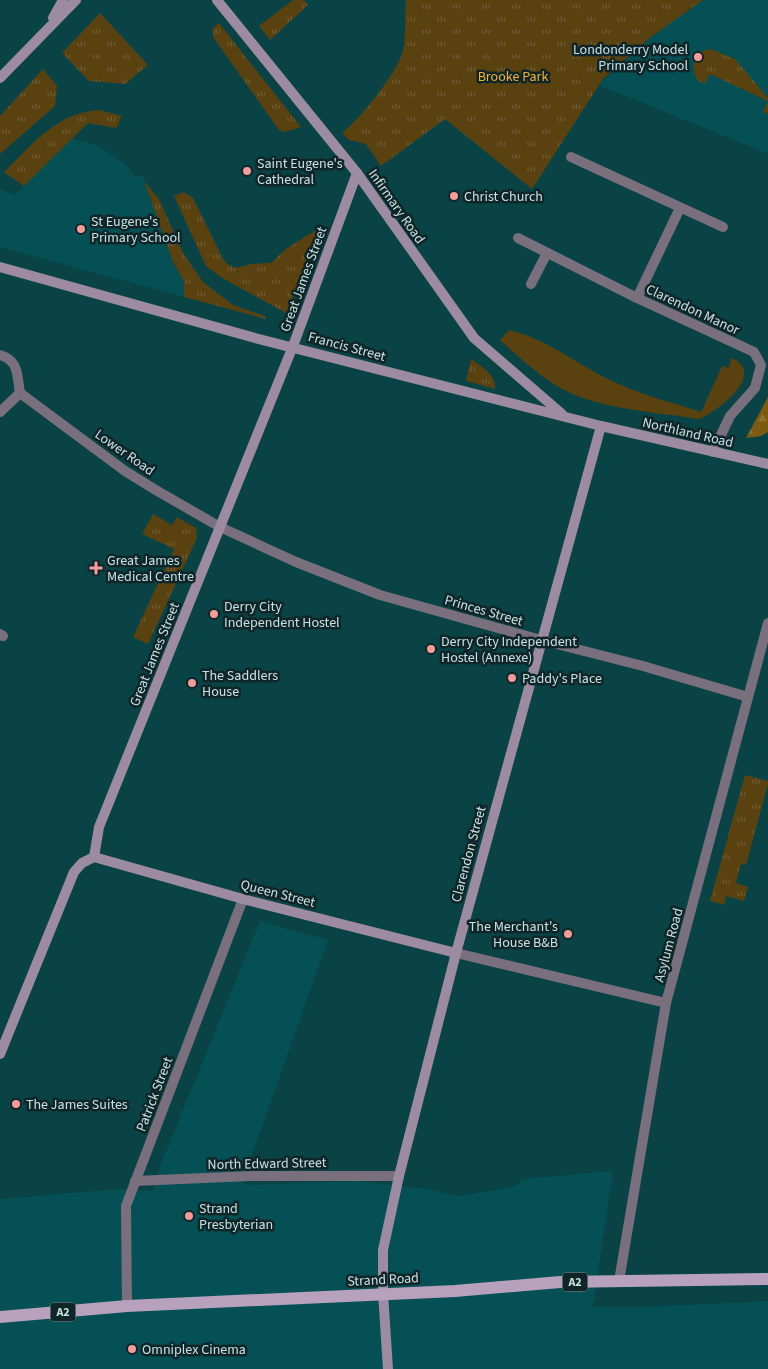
<svg xmlns="http://www.w3.org/2000/svg" width="768" height="1369" font-family="'Source Sans 3',sans-serif">
<defs>
<pattern id="grass-tufts" width="24" height="20" patternUnits="userSpaceOnUse" patternTransform="scale(1.25)"><rect width="24" height="20" fill="#594110"/><path d="M3 7l-1-3M5 7V3M7 7l1-3M15 17l-1-3M17 17v-4M19 17l1-3" fill="none" stroke="#6f5c32"/></pattern>
<pattern id="forest-firs" width="22" height="20" patternUnits="userSpaceOnUse" patternTransform="scale(1.25)"><rect width="22" height="20" fill="#7d5a0f"/><path d="M5 1l3.5 6h-7zM16 11l3.5 6h-7z" fill="#8e7132"/></pattern>
</defs>
<rect width="100%" height="100%" fill="#094346"/>
<g fill="#045054">
<path d="M703 0H768V154L599 85 652 36Z"/>
<path d="M72 138 99 146 126 165 135 177 142 175 173 262 184 282V297L0 247V189L15 195Z"/>
<path d="M260 921 328 940 247 1169 244 1185 355 1181 428 1189 458 1196 517 1186 522 1179 613 1171 593 1307H644L768 1301V1369H0V1199L118 1189 153 1191 161 1164Z"/>
</g>
<g fill="url(#grass-tufts)">
<path d="M293 0H304L308 5 270 40 259 26Z"/>
<path d="M406 0H703L652 36 603 79 532 189 445 119 381 166 366 144 349 140 342 133C360 119 395 75 402 54 407 38 404 17 406 0Z"/>
<path d="M100 13 148 65 125 84 89 81 62 53Z"/>
<path d="M219 23 301 127 285 132 279 130 213 37V28Z"/>
<path d="M711 49 735 59 768 98V114L763 112 768 101 710 74 704 84C695 80 694 74 693 64L702 51Z"/>
<path d="M43 69 57 86 55 106 0 154V116Z"/>
<path d="M99 110 122 116 116 128 88 123 24 186 4 172C33 144 56 113 99 110Z"/>
<path d="M144 181 159 199 183 253 203 282 233 305 265 316 266 319 184 297V282L173 262Z"/>
<path d="M184 192 193 198 222 257 227 264 236 268 251 264 271 263 286 249 316 230H321L286 313 222 278 206 266 174 196Z"/>
<path d="M471 359C481 366 497 375 495 389L466 381Z"/>
<path d="M153 514 172 525 177 517 196 528 197 538 148 644 133 637 174 549 142 534Z"/>
<path d="M745 775 768 781V784L746 865 741 864 736 883 748 887 744 901 726 896 724 905 710 901Z"/>
</g>
<path fill="url(#forest-firs)" d="M768 397V432L761 436 746 438Z"/>
<path fill="#594110" d="M509 330C544 338 575 362 606 378 635 393 670 402 701 412L722 366 728 368 732 358C767 374 717 412 699 419 656 412 594 409 557 386 536 373 518 356 500 340Z"/>
<g fill="none" stroke-linecap="round" stroke-linejoin="round">
<g stroke="#7a6f7c" stroke-width="10">
<path d="M571 157 723 227"/>
<path d="M518 238 637 298 754 352 761 365 755 388 730 416 713 452"/>
<path d="M531 284 547 253"/>
<path d="M637 298 680 208"/>
<path d="M0 355C19 360 17 376 20 393"/>
<path d="M0 412 20 393 125 471 154 489 220 527 296 562 380 595 541 640 643 666 748 697"/>
<path d="M0 634 3 636"/>
<path d="M456 953 666 1003"/>
<path d="M135 1181 250 1176H399"/>
<path d="M619 1281 666 1003 768 623"/>
<path d="M127 1306 126 1206 243 899"/>
</g>
<g stroke="#9d8ba1" stroke-width="10">
<path d="M217 0 357 173 474 338 562 414"/>
<path d="M53 18 63 0"/>
<path d="M0 78 76 0"/>
<path d="M0 267 255 338 601 426 768 464"/>
<path d="M94 857 99 827 293 346 357 173"/>
<path d="M94 857 243 899 456 953"/>
<path d="M0 1054 74 872 82 863 94 857"/>
<path d="M388 1369 383 1293V1250L399 1176 456 953 601 426"/>
</g>
<path stroke="#b8a1bd" stroke-width="12" d="M0 1317 127 1306 455 1291 560 1282 768 1279"/>
</g>
<g fill="#f59b9a" stroke="#102527" stroke-width="2">
<circle cx="698" cy="57" r="5"/>
<circle cx="247" cy="171" r="5"/>
<circle cx="454" cy="196" r="5"/>
<circle cx="81" cy="229" r="5"/>
<path d="M93.5 560.5h5v5h5v5h-5v5h-5v-5h-5v-5h5z"/>
<circle cx="214" cy="614" r="5"/>
<circle cx="431" cy="649" r="5"/>
<circle cx="512" cy="678" r="5"/>
<circle cx="192" cy="683" r="5"/>
<circle cx="568" cy="934" r="5"/>
<circle cx="16" cy="1104" r="5"/>
<circle cx="189" cy="1216" r="5"/>
<circle cx="132" cy="1349" r="5"/>
</g>
<g text-anchor="middle" stroke-width="5" stroke-linejoin="round" paint-order="stroke">
<g fill="#102527" stroke="#90a9aa" stroke-width="1">
<rect x="562.5" y="1272.5" width="25" height="19" rx="4"/>
<rect x="50.5" y="1302.5" width="25" height="19" rx="4"/>
</g>
<g font-size="12" font-weight="bold" fill="#c7e1e2">
<text x="575" y="1286">A2</text>
<text x="63" y="1316">A2</text>
</g>
<g font-size="14" fill="#c7e1e2" stroke="#102527" text-anchor="start">
<text x="688" y="54" text-anchor="end">Londonderry Model<tspan x="688" dy="16">Primary School</tspan></text>
<text x="257" y="168">Saint Eugene's<tspan x="257" dy="16">Cathedral</tspan></text>
<text x="464" y="201">Christ Church</text>
<text x="91" y="226">St Eugene's<tspan x="91" dy="16">Primary School</tspan></text>
<text x="107" y="565">Great James<tspan x="107" dy="16">Medical Centre</tspan></text>
<text x="224" y="611">Derry City<tspan x="224" dy="16">Independent Hostel</tspan></text>
<text x="441" y="646">Derry City Independent<tspan x="441" dy="16">Hostel (Annexe)</tspan></text>
<text x="202" y="680">The Saddlers<tspan x="202" dy="16">House</tspan></text>
<text x="522" y="683">Paddy's Place</text>
<text x="558" y="931" text-anchor="end">The Merchant's<tspan x="558" dy="16">House B&amp;B</tspan></text>
<text x="26" y="1109">The James Suites</text>
<text x="199" y="1213">Strand<tspan x="199" dy="16">Presbyterian</tspan></text>
<text x="142" y="1354">Omniplex Cinema</text>
</g>
<g font-size="14" fill="#f2b333" stroke="#102527">
<text x="513" y="81">Brooke Park</text>
</g>
<g font-size="14" fill="#c7e1e2" stroke="#102527">
<text transform="translate(397 206) rotate(55)" y="5">Infirmary Road</text>
<text transform="translate(303 279) rotate(-70)" y="5">Great James Street</text>
<text transform="translate(693 309) rotate(25)" y="5">Clarendon Manor</text>
<text transform="translate(347 346) rotate(15)" y="5">Francis Street</text>
<text transform="translate(688 432) rotate(13)" y="5">Northland Road</text>
<text transform="translate(125 452) rotate(35)" y="5">Lower Road</text>
<text transform="translate(484 610) rotate(16)" y="5">Princes Street</text>
<text transform="translate(154 654) rotate(-68)" y="5">Great James Street</text>
<text transform="translate(468 854) rotate(-75)" y="5">Clarendon Street</text>
<text transform="translate(278 893) rotate(14)" y="5">Queen Street</text>
<text transform="translate(668 945) rotate(-75)" y="5">Asylum Road</text>
<text transform="translate(154 1094) rotate(-69)" y="5">Patrick Street</text>
<text transform="translate(267 1163) rotate(-1)" y="5">North Edward Street</text>
<text transform="translate(383 1279) rotate(-3)" y="5">Strand Road</text>
</g>
</g>
</svg>
